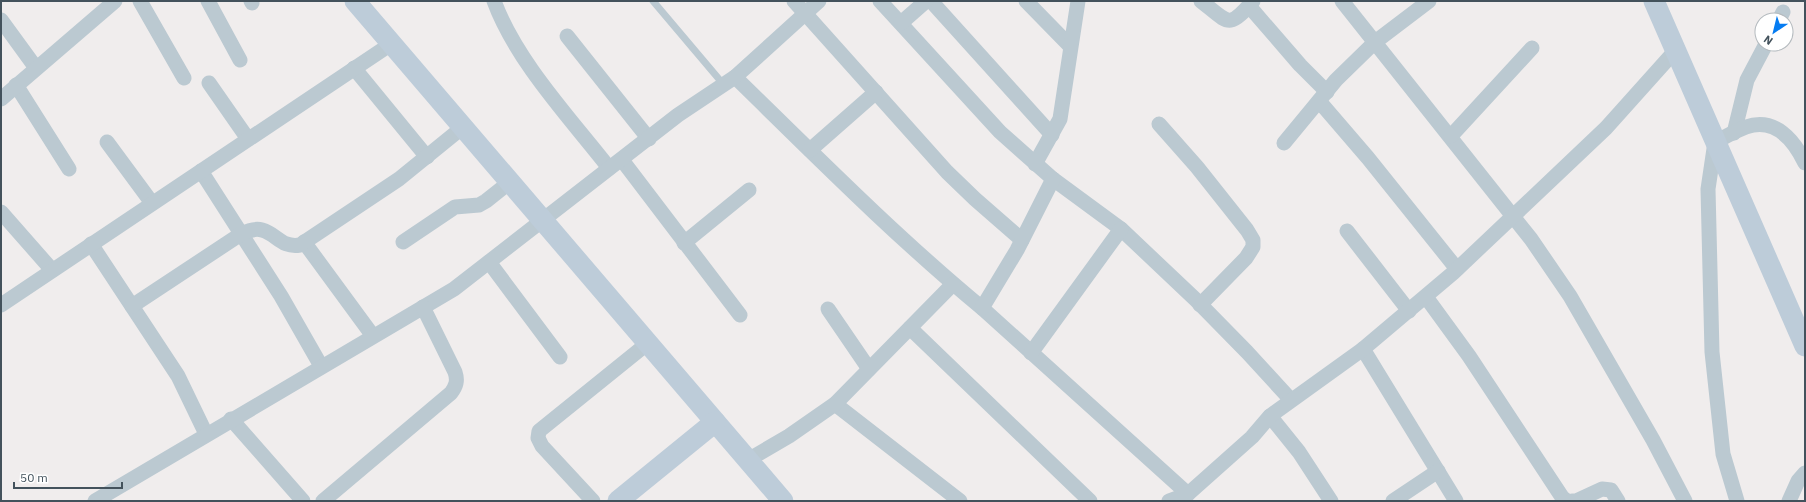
<svg xmlns="http://www.w3.org/2000/svg" width="1806" height="502" font-family="'IBM Plex Sans',sans-serif">
<rect width="100%" height="100%" fill="#f0eded"/>
<g fill="none" stroke-linecap="round" stroke-linejoin="round">
<path stroke="#bbc9d1" stroke-width="7" d="M653 1 724 85"/>
<g stroke="#bbc9d1" stroke-width="15">
<path d="M140 1 184 78"/>
<path d="M208 1 240 60"/>
<path d="M251 1 252 3"/>
<path d="M494 1C516 61 570 118 609 168"/>
<path d="M794 1 947 172 975 199 1022 240"/>
<path d="M880 1 1000 132 1053 179 1121 229 1195 299 1247 352 1291 400"/>
<path d="M931 1 1052 135"/>
<path d="M1026 1 1070 46"/>
<path d="M1201 1C1229 23 1228 30 1253 1"/>
<path d="M1342 1 1531 239 1570 296 1653 440 1685 501"/>
<path d="M1249 6 1300 65 1327 92"/>
<path d="M1 20 36 68"/>
<path d="M1779 20 1783 12"/>
<path d="M901 23 926 1"/>
<path d="M567 36 649 139"/>
<path d="M354 68 427 157"/>
<path d="M735 77C816 156 895 236 982 308L1188 494"/>
<path d="M209 83 248 139"/>
<path d="M16 85 69 169"/>
<path d="M1 99 115 1"/>
<path d="M1319 101 1368 158 1457 269"/>
<path d="M1159 124 1197 167 1247 230 1253 240V247L1246 258 1200 305"/>
<path d="M1734 133 1747 80 1766 44"/>
<path d="M1451 136 1532 48"/>
<path d="M107 142 152 203"/>
<path d="M1284 143 1336 80 1375 42 1429 1"/>
<path d="M810 150 876 92"/>
<path d="M622 160 740 315"/>
<path d="M1035 164 1060 119 1078 1"/>
<path d="M201 171 281 296 321 366"/>
<path d="M1 212 52 270"/>
<path d="M1347 231 1409 311"/>
<path d="M304 242 373 336"/>
<path d="M403 242 455 207 479 205 486 201 510 182"/>
<path d="M684 243 749 190"/>
<path d="M91 244 178 376 206 434"/>
<path d="M489 262 560 357"/>
<path d="M1426 297 1469 356 1562 497 1567 501"/>
<path d="M1 305 391 44"/>
<path d="M132 306 241 234C247 231 255 228 262 230 277 234 281 248 300 245L399 179 463 127"/>
<path d="M982 308 1017 250 1053 179"/>
<path d="M828 309 869 369"/>
<path d="M910 328 1090 501"/>
<path d="M1363 349 1456 501"/>
<path d="M1031 353 1121 229"/>
<path d="M835 404 960 501"/>
<path d="M1270 416 1299 452 1331 501"/>
<path d="M231 419 303 501"/>
<path d="M748 460 789 436 835 404 953 284"/>
<path d="M95 501 454 289 678 115 735 77 819 1"/>
<path d="M323 501 451 393C456 386 458 381 455 372L423 307"/>
<path d="M593 501 542 446 538 438 539 431 648 343"/>
<path d="M1169 501 1188 494 1252 437 1270 416 1363 349 1453 273 1606 128 1675 51"/>
<path d="M1393 501 1438 471"/>
<path d="M1572 501H1576L1602 489 1611 490 1618 501"/>
<path d="M1737 501 1723 454 1712 352 1708 189 1715 142C1725 137 1735 131 1746 127 1775 117 1794 140 1805 163"/>
<path d="M1789 501 1798 481 1805 473"/>
</g>
<g stroke="#bdccd9" stroke-width="21">
<path d="M355 1 783 501"/>
<path d="M1654 1 1805 346"/>
<path d="M618 501 715 422"/>
</g>
</g>
<rect width="1806" height="502" fill="none" stroke="#43525c" stroke-width="4"/>
<g transform="translate(1774 32) rotate(215)"><circle r="19" fill="#ffffff" stroke="#b4babe"/>
<path d="M0-3L7 15L0 10L-7 15Z" fill="#057cf2"/>
<text y="-6" font-size="11" font-weight="bold" text-anchor="middle" fill="#43525c">N</text>
</g>
<path d="M14 482v6h108v-6" fill="none" stroke="#43525c" stroke-width="2"/>
<text x="20" y="482" font-size="12" fill="#43525c" stroke="#ffffff" stroke-width="3" paint-order="stroke">50 m</text>
</svg>
